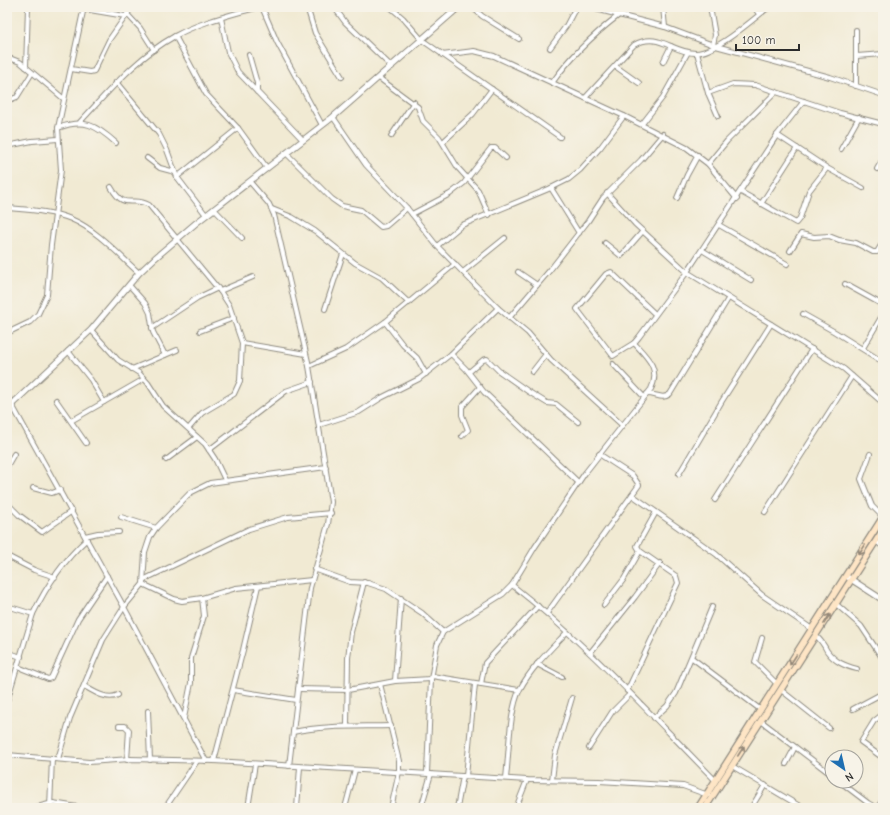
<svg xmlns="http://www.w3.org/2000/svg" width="890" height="815" font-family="'Comic Neue',sans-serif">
<rect width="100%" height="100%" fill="#f7f3e8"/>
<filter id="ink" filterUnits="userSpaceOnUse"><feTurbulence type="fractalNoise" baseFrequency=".025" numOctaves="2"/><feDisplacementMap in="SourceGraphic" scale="8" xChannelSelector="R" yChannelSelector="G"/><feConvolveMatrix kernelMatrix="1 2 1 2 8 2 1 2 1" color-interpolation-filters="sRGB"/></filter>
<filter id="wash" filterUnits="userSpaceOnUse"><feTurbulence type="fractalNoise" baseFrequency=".012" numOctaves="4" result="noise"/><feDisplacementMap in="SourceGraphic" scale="16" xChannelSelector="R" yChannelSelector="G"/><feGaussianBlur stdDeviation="0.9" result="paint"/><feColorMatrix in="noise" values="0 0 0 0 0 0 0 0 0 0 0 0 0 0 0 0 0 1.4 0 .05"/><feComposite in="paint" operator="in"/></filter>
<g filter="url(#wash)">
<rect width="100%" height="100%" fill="#f1ead3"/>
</g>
<g filter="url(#ink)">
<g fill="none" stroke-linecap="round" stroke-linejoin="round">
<g stroke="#8e8a7f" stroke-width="6">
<g id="minor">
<path d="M262 7 277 42 322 125"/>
<path d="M307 7 315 33 342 77"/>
<path d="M334 7 345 22 392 67"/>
<path d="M390 7 403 18 422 40 560 137"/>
<path d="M472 7 482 16 519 39"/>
<path d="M588 7 665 27 716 46 830 77 883 95"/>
<path d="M663 7 665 27"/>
<path d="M710 7 715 35 713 45"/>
<path d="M754 7 759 14"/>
<path d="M869 7H875"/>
<path d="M84 9 125 16"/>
<path d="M127 14 140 28 154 50"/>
<path d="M221 18 228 52 238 72 303 140"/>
<path d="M175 36 206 94 238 128 267 168"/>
<path d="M550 48 566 26 576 7"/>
<path d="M697 53 708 93 718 116"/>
<path d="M249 55 257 83V92"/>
<path d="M442 55 474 51 494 56 624 116 687 148 708 164 737 199"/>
<path d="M857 56 883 54"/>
<path d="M7 59H12L20 62 64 99"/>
<path d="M663 62 671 46"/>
<path d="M615 66 639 83"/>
<path d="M26 67 28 7"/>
<path d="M71 69 90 72 94 71 109 40 132 7"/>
<path d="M379 78 418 107 423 121 439 137 458 168 478 190 489 215"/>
<path d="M116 82 159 134 167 150 177 177 206 215"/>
<path d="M552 83C571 56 593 35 619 15"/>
<path d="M856 86V30"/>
<path d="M708 93 733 84 755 85 840 113 883 124"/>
<path d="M585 98 634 45C659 31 672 53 696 53 717 52 752 20 769 7"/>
<path d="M7 101 17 97 32 73"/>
<path d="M333 117 366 165 407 208 437 246 498 308 528 333 551 360 622 425"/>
<path d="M80 122C109 91 137 57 175 36 200 22 231 15 258 7"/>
<path d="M642 124 663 97 688 52"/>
<path d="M58 128C84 118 96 125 116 143"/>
<path d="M777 135 827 168 863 188"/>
<path d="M391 136 414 102"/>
<path d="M443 142 473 114 492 89"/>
<path d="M7 146 32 141 58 139"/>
<path d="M841 149 859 117"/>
<path d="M286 153 332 199 342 206 361 210 381 227 386 226 407 208"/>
<path d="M147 158 160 168 175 172"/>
<path d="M708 164 727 141 776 92"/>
<path d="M877 169 883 159"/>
<path d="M177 177 238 128"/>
<path d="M250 182 269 204 274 215 309 366 331 502 328 524 310 588 289 766"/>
<path d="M111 187C125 212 132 195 149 205L220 291 229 305 242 343 240 381 234 394 202 413 189 428"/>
<path d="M551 188 579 233"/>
<path d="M741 192 796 223 800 218 809 191 827 168"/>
<path d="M607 193 635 224 687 272 844 369 883 403"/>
<path d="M677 198 687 175 698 155"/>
<path d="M761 204 797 148"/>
<path d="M7 208C28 210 52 211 71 219 97 230 118 254 139 273"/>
<path d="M214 209 242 238"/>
<path d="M272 209 292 217 315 231 355 263 382 278 409 303"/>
<path d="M412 214 450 194 464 183 491 148H495L506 158"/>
<path d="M719 225 787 264"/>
<path d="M605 243 621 256 643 231"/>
<path d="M437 246 462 225 551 188 569 179 580 170 600 148 624 116"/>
<path d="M702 250 751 280"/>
<path d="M790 251 801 234 814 237 829 236 839 240 856 243 873 252H877L883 242"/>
<path d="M463 272 505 238"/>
<path d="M518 272 537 285"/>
<path d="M845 284 883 305"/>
<path d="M129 285 145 303 150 313 153 332 165 355"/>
<path d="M220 291 253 277"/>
<path d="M325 309 343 254"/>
<path d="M655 314 611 272 606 274 577 309 613 356 634 343 639 337 687 272 777 135 804 101"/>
<path d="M803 314 835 332 883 362"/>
<path d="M509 318 550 270 588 221 603 198 641 160 663 134"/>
<path d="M385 322 403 345 417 358 426 374"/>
<path d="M152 328 197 298 218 288"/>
<path d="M91 330 118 360 139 373 148 383 163 406 205 444 215 459 225 480"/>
<path d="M200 331 234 318"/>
<path d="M7 333 30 322 38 314 47 295 51 245 61 170 58 128 84 7"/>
<path d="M242 343 306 354"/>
<path d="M863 348 883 314"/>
<path d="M68 351 91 380 104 402"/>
<path d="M451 354 466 369 484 392 579 483"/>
<path d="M613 364 644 397"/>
<path d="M309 366 346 349 385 322 455 264"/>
<path d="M132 369 177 350"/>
<path d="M469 372 483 360 487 359 499 371 529 392 547 403 556 404 578 422"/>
<path d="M532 372 546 354"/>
<path d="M647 394C657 394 662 400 670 394L728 299"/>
<path d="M56 400 86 443"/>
<path d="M12 405 124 607 206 761"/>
<path d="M71 421 144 379"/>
<path d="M319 425 359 412 381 398 419 379 451 354 498 308"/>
<path d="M462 436 468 430 462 415V407L480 387"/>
<path d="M209 450 286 391 312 382"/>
<path d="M870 454 861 479 872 506 883 517"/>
<path d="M166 460 197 437"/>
<path d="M7 466 14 454"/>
<path d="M679 474 722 401 771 324"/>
<path d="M33 488 52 493 60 490"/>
<path d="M632 495 716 554 762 595 812 629"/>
<path d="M715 500 812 349"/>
<path d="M7 503 19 515 42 532 72 511"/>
<path d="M765 512 852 376"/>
<path d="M121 517 156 528"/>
<path d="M85 536 98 533 119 532"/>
<path d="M876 541 883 547"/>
<path d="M7 556 34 570 55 577"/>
<path d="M314 569 350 582 368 583 386 589 422 613 443 632"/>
<path d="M145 579 249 529 288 517 331 513"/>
<path d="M143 584 174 599 182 601 202 598 236 588 312 580"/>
<path d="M512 585C586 643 649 713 715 780"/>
<path d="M836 604 861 626 883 659"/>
<path d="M604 605 624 579 640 551"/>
<path d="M7 606 33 614"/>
<path d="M547 613 639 485 633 476 599 454"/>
<path d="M816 636C822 641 824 645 827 651 835 662 845 666 857 669"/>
<path d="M762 638 755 662 777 684"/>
<path d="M7 652 21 657"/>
<path d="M590 653 635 597 660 563"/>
<path d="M692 658 761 710"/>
<path d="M537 664 562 677"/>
<path d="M18 667 48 679 51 678 78 619 107 576"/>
<path d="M432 676 519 690"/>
<path d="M395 681 401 598"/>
<path d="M380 684 399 761V772L391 808"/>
<path d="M481 684 485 663 538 606"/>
<path d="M84 686C93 691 107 701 118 695"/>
<path d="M298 689 348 690 395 681 431 679"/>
<path d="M233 690 296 700"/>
<path d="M781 690 829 728"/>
<path d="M627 691 678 583 676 576 640 551 637 546 656 512"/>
<path d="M7 701 33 614C46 587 64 560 87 539"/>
<path d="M853 709 883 693"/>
<path d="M148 711 150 760"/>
<path d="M883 714 874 721 861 742 883 758"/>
<path d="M184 718 191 683V658L204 616 202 598"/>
<path d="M654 718 667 706 676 693 712 607"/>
<path d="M761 721 832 775"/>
<path d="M347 725 348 658 351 632 364 582"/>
<path d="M119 726H125L129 730 127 760"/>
<path d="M293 732C326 725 358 727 391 726"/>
<path d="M589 748 612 712 630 694"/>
<path d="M7 755 89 762 130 759 214 761 527 780 599 781 683 786 708 795"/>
<path d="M58 759 70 718 103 640 124 607 143 584 145 552 150 537 156 528 190 493 210 483 326 467"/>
<path d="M214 761 243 650 258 586"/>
<path d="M786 764 795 747"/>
<path d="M732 766 803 808"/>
<path d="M427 773 431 679 437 645 443 632 503 594 512 585 535 547 585 473 651 389C661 369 647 357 634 343"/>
<path d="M466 776 475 684"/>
<path d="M506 778C509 754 509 710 520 689 532 667 550 650 567 632"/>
<path d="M552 780 555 755 572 698"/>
<path d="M839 781 868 803 877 808"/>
<path d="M33 808 53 803 83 808"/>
<path d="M50 808 52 758"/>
<path d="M165 808 197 761"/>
<path d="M248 808 255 764"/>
<path d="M297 808 300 767"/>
<path d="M345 808 355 770"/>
<path d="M421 808 431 774"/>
<path d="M457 808 463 776"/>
<path d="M516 808 527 780"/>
<path d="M751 808 765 785"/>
<path d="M877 808 883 800"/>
</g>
</g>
<g stroke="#8e8a7f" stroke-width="7">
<g id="tertiary">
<path d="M7 396 12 405"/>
<path d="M7 409 91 330 139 273 155 258 196 223 333 117 459 7"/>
<path d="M849 578 883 600"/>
</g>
</g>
<g stroke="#8e8a7f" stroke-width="8">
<g id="secondary">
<path d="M698 808 883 517"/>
<path d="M705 808 883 530"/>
</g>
</g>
<use href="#minor" stroke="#fff" stroke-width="4"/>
<use href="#tertiary" stroke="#fff" stroke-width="5"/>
<use href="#secondary" stroke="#fee5c5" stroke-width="5.5"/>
</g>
<defs><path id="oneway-shaft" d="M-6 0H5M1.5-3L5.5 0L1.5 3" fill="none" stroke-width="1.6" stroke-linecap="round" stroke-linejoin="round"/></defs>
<g stroke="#948878">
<use href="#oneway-shaft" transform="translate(862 550) rotate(122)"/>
<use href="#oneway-shaft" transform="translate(827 619) rotate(-58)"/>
<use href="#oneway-shaft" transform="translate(793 660) rotate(123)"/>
<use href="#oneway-shaft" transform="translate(741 751) rotate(-57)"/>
</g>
</g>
<rect width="890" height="815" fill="none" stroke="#f7f3e8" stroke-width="24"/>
<g transform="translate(844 769) rotate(146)"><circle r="19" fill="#f7f3e8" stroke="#a5a39c"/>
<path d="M0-3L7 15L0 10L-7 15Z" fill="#1f6fb2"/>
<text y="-6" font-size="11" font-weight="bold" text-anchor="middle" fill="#2b2b2b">N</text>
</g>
<path d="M736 44v6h63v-6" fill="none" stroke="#2b2b2b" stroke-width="2"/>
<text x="742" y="44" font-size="12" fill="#2b2b2b" stroke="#f7f3e8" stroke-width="3" paint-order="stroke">100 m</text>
</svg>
